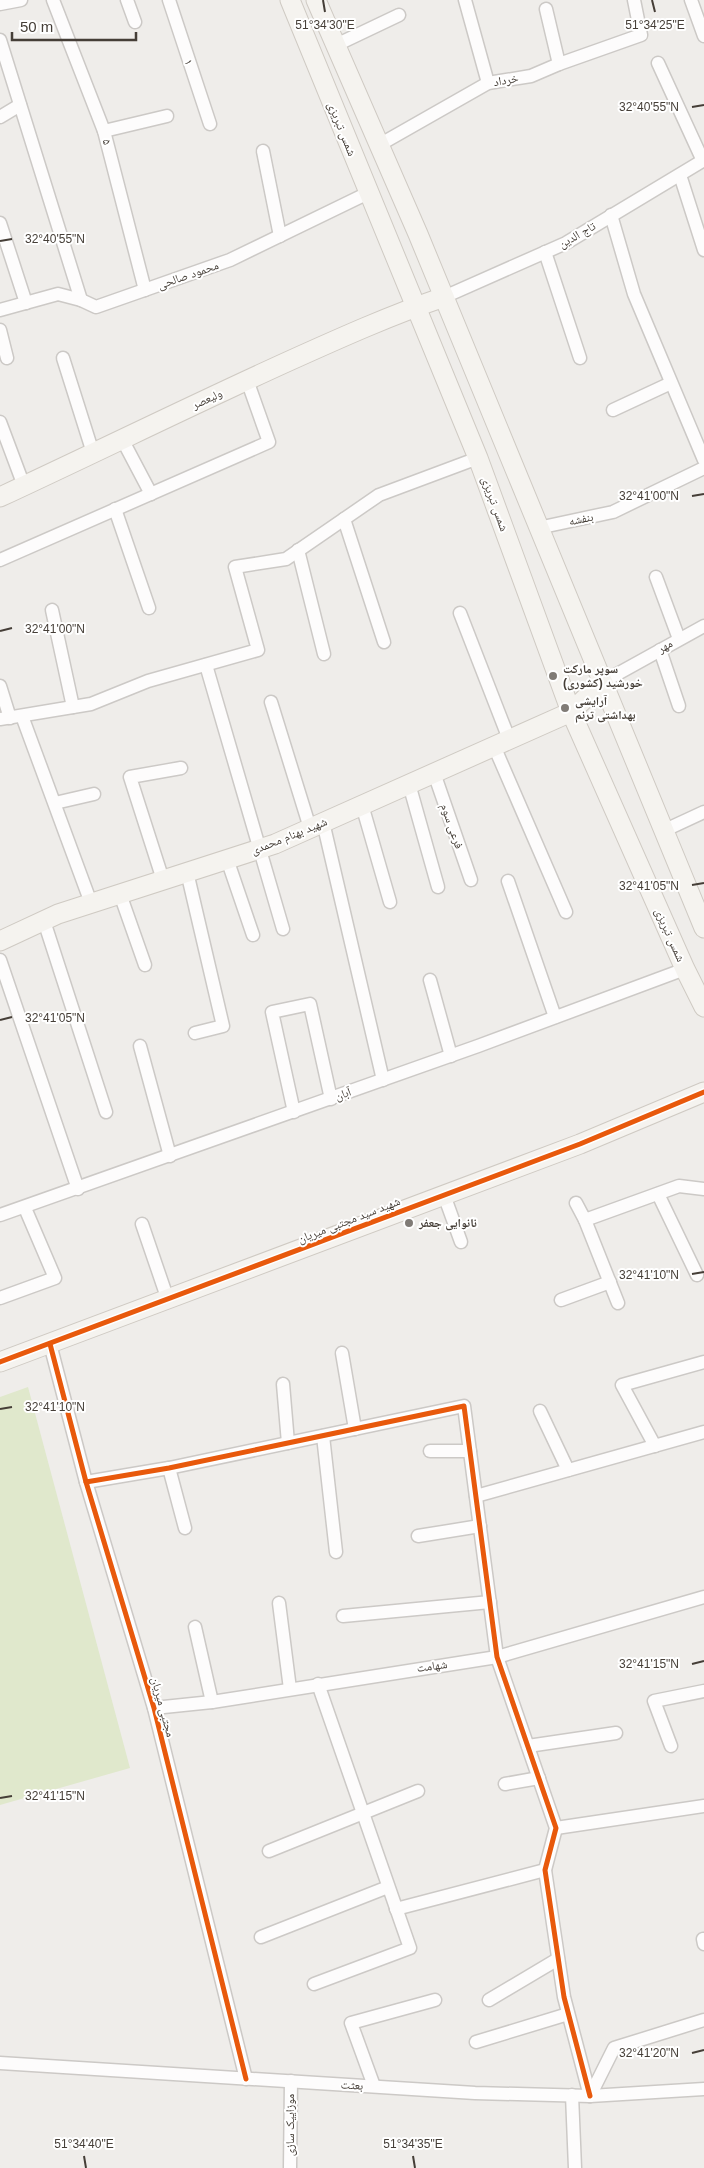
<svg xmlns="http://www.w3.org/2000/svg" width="704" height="2168" font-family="Arial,'Noto Naskh Arabic',sans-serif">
<rect width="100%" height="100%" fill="#efedea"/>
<path fill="#e0e8cc" d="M28 1387 130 1768 0 1805V1397Z"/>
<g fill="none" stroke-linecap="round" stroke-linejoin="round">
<g stroke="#ccc9c6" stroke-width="15">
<g id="street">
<path d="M53 0 104 131 145 290"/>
<path d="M127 0 135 22"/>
<path d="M169 0 210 124"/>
<path d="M465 0 488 83"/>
<path d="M691 0 704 36"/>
<path d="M0 4 21 0"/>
<path d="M546 9 559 64"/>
<path d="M0 40 81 300"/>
<path d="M336 45 399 15"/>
<path d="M658 63 703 161"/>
<path d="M0 117 20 105"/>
<path d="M104 131 167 116"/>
<path d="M379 145 488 83 531 76 559 64 641 35 634 0"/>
<path d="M263 151 280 236"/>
<path d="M680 175 704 250"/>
<path d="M611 215 634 294 704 460"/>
<path d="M0 223 26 303"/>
<path d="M545 252 580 358"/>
<path d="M444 297 566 243 704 160"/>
<path d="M0 310 58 294 81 300 96 307 230 260 368 193"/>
<path d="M0 330 7 358"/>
<path d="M63 358 93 453"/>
<path d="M613 410 671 383"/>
<path d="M0 422 24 486"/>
<path d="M122 439 151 494"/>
<path d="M115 509 149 608"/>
<path d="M344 519 384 642"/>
<path d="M538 528 613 512 704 468"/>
<path d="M298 550 324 654"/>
<path d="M0 560 269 442 247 380"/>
<path d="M656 577 679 639"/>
<path d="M52 610 73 707"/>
<path d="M460 613 509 739"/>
<path d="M660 650 679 706"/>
<path d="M206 665 283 929"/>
<path d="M601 683 704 626"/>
<path d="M0 686 10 718"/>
<path d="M271 702 310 828"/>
<path d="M22 716 91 903"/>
<path d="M0 719 91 704 148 681 258 650 235 567 286 559 379 495 478 458"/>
<path d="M494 746 566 912"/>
<path d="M434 773 471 880"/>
<path d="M409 784 438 887"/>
<path d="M55 803 94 794"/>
<path d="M362 805 390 902"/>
<path d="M323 822 383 1080"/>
<path d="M663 831 704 812"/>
<path d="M227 859 253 935"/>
<path d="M187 872 223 1026 195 1033"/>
<path d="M163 880 130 777 181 768"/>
<path d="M508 881 555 1017"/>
<path d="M120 894 145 965"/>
<path d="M44 921 106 1112"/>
<path d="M0 960 78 1189"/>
<path d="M430 980 451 1056"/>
<path d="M140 1046 170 1156"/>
<path d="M294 1112 272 1012 310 1004 331 1099"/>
<path d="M658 1194 697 1275"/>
<path d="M444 1195 461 1242"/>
<path d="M576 1203 585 1220 679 1186 704 1189"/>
<path d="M0 1215 478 1046 685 969"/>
<path d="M585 1220 618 1303"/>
<path d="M142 1224 168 1300"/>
<path d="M0 1298 55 1278 25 1208"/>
<path d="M561 1300 610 1282"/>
<path d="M50 1344 86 1482 154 1708 246 2079"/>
<path d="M342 1353 355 1429"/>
<path d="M283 1384 288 1443"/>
<path d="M540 1411 568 1470"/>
<path d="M323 1436 336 1552"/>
<path d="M655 1446 622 1385 704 1362"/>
<path d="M430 1451H470"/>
<path d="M169 1468 185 1528"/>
<path d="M86 1482 169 1468 464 1406 497 1657 556 1828 545 1870 564 1997 590 2096"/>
<path d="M476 1496 704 1432"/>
<path d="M418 1536 480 1526"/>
<path d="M279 1603 290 1689"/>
<path d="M343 1616 490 1602"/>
<path d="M195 1627 212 1702"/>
<path d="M154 1708 212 1702 497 1657 704 1597"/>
<path d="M528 1746 616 1733"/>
<path d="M671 1746 654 1701 704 1691"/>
<path d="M505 1784 539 1778"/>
<path d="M556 1828 704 1806"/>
<path d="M269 1851 418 1791"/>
<path d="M396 1909 545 1870"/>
<path d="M261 1937 388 1887"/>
<path d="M703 1939 704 1944"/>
<path d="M314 1984 410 1948 318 1684"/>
<path d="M489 2000 558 1959"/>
<path d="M476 2042 568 2014"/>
<path d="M0 2063 475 2093 590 2096 704 2089"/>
<path d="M374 2086 351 2023 435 2000"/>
<path d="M572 2095 575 2168"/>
<path d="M590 2096 614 2048 704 2020"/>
<path d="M290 2168 291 2081"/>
</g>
</g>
<g stroke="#cfcac3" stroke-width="21">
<g id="secondary">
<path d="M290 0 478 458 571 712 685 969 704 1007"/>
<path d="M316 0 418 234 704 928"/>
<path d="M0 497C97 452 192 405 289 361 340 338 391 315 444 297"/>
<path d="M0 941 58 914 275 844 571 712 601 683"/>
<path d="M0 1362 580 1144 704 1092"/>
</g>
</g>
<use href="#street" stroke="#fdfcfc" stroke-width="12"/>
<use href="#secondary" stroke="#f5f3ef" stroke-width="19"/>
<g stroke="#fff" stroke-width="8">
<g id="cycleway">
<path d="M50 1344 86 1482 154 1708 246 2079"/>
<path d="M0 1362 580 1144 704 1092"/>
<path d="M86 1482 169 1468 464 1406 497 1657 556 1828 545 1870 564 1997 590 2096"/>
</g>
</g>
<use href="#cycleway" stroke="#e8590c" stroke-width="5"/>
</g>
<path fill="none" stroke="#453e37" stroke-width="2" d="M323 0 325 12M652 0 655 12M692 107 704 105M0 241 12 239M692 496 704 494M0 631 12 628M692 885 704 883M0 1020 12 1017M692 1274 704 1272M0 1409 12 1407M692 1664 704 1661M0 1798 12 1796M692 2053 704 2050M84 2156 86 2168M413 2156 415 2168"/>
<g fill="#807b76" stroke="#fff" stroke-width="2">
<circle cx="553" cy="676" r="5"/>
<circle cx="565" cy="708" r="5"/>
<circle cx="409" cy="1223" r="5"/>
</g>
<g text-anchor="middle" stroke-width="4" stroke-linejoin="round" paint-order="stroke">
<g font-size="12" fill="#453e37" stroke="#fff">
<text transform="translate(189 62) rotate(72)" y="4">۱</text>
<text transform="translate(506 80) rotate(-10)" y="4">خرداد</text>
<text transform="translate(342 129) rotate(68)" y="4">شمس تبریزی</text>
<text transform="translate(107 142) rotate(76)" y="4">۵</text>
<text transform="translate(577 235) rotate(-30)" y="4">تاج الدین</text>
<text transform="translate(188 275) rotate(-19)" y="4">محمود صالحی</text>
<text transform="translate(207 399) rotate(-25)" y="4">ولیعصر</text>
<text transform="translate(495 504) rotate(70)" y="4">شمس تبریزی</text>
<text transform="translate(581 519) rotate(-12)" y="4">بنفشه</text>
<text transform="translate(665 646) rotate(-30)" y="4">مهر</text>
<text transform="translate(452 826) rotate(71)" y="4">فرعی سوم</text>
<text transform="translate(289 836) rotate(-22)" y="4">شهید بهنام محمدی</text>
<text transform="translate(670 935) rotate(66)" y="4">شمس تبریزی</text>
<text transform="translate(343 1094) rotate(-20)" y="4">آبان</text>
<text transform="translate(349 1220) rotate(-21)" y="4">شهید سید مجتبی میریان</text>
<text transform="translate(432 1666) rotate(-8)" y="4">شهامت</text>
<text transform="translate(163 1707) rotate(75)" y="4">مجتبی میریان</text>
<text transform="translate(352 2085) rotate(3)" y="4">بعثت</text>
<text transform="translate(290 2125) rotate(-90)" y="4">موزاییک سازی</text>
</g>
<g font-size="12" font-weight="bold" fill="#453e37" stroke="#fff" text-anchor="start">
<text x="563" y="673">سوپر مارکت<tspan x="563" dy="14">خورشید (کشوری)</tspan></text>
<text x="575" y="705">آرایشی<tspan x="575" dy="14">بهداشتی ترنم</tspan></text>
<text x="419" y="1227">نانوایی جعفر</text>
</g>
</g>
<g font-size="12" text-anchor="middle" fill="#453e37" stroke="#fff" stroke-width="4" stroke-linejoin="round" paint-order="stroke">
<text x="325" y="29">51°34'30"E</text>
<text x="655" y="29">51°34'25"E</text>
<text x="649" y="111">32°40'55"N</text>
<text x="55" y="243">32°40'55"N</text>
<text x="649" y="500">32°41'00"N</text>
<text x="55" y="633">32°41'00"N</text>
<text x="649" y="890">32°41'05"N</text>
<text x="55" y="1022">32°41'05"N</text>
<text x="649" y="1279">32°41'10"N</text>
<text x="55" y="1411">32°41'10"N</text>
<text x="649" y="1668">32°41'15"N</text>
<text x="55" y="1800">32°41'15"N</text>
<text x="649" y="2057">32°41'20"N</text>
<text x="84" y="2148">51°34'40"E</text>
<text x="413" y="2148">51°34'35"E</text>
</g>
<path d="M12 32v8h124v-8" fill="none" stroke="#453e37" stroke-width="2.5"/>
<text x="20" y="32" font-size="15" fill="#453e37" stroke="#ffffff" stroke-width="4" paint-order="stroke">50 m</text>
</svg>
